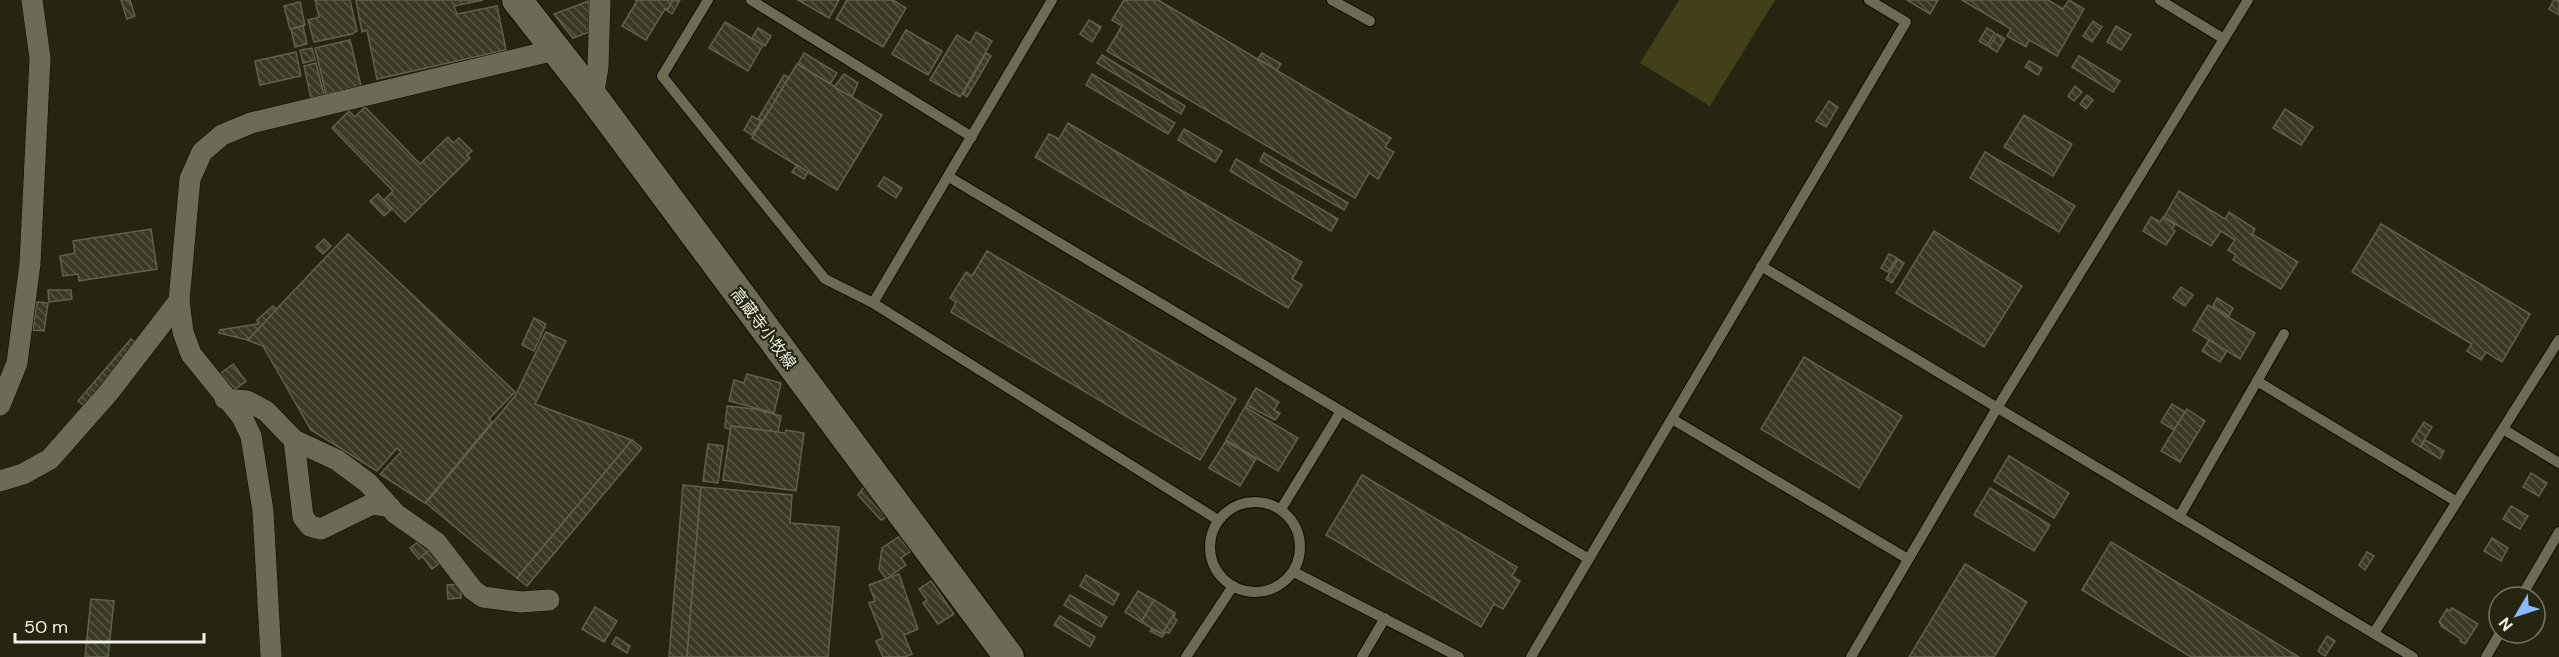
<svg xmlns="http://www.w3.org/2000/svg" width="2559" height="657" font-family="'DM Sans','Noto Sans JP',sans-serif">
<defs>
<pattern id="building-back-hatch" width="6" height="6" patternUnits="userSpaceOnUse" patternTransform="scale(1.5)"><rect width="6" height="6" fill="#393926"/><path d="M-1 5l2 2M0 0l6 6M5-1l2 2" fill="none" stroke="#565645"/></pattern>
</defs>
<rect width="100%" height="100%" fill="#252512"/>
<path fill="#424019" d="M1679 0H1775L1710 106 1640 63Z"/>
<g fill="url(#building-back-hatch)" stroke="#62614d" stroke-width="1.5">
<path d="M121 0H130L135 16 127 19Z"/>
<path d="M315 0H350L357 31 352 34 314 42 308 20 319 17Z"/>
<path d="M356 0H483L454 6 457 14 497 6 506 50 377 79 367 30 362 32Z"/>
<path d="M635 0H673L668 9H665L646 40 622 26 637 1Z"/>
<path d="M673 0H680L672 14 665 9H668Z"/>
<path d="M798 0H839L829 18Z"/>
<path d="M847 0H893L906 8 883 47 836 19Z"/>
<path d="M1124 0H1158L1391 138 1385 147 1394 152 1378 179 1369 173 1355 198 1107 51 1122 26 1112 20Z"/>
<path d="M1907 0H1938L1930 14Z"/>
<path d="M1962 0H2048L2063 9 2069 0 2084 9 2057 56 2029 40 2026 47 2007 36 2011 29Z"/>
<path d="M2554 0H2559V15L2549 9Z"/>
<path d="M589 1V32L573 38 554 14Z"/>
<path d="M300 2 305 25 290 29 284 6Z"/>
<path d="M1089 20 1101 27 1092 42 1080 34Z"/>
<path d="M2093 21 2102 27 2092 42 2083 36Z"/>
<path d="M725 22 763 45 748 71 709 48Z"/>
<path d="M303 26 307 44 295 47 291 29Z"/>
<path d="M2116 26 2131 35 2121 50 2107 42Z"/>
<path d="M758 28 771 36 765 46 752 38Z"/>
<path d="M1987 28 1995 33 1987 46 1979 41Z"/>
<path d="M906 30 942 51 928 75 892 54Z"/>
<path d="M976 32 992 41 960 97 930 80 957 35 970 43Z"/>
<path d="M1997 34 2005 39 1997 52 1989 47Z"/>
<path d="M350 40 361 86 326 94 315 48Z"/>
<path d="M312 48 315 60 303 63 300 50Z"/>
<path d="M296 52 301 76 260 85 255 61Z"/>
<path d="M804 53 837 73 830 84 798 64Z"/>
<path d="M986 53 991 56 967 97 963 94Z"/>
<path d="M1262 53 1281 64 1277 70 1258 59Z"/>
<path d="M1102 55 1185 106 1181 114 1097 63Z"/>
<path d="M2079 56 2120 81 2113 92 2072 67Z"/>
<path d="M2029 61 2042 68 2038 75 2025 67Z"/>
<path d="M316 63 324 95 311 98 304 66Z"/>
<path d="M797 64 882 115 837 190 752 138Z"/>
<path d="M844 74 858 83 852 97 834 87Z"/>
<path d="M1092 74 1175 123 1168 134 1086 85Z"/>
<path d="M784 75 789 77 763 121 758 119Z"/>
<path d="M2075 86 2082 92 2074 101 2068 96Z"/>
<path d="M2087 95 2093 100 2086 109 2080 104Z"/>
<path d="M1829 101 1838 107 1826 127 1816 121Z"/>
<path d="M365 107 420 164 448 137 453 143 459 138 472 151 467 155 470 158 405 222 384 200 393 191 332 128 349 111 355 117Z"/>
<path d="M2285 109 2313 127 2301 145 2273 128Z"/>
<path d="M2024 115 2072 144 2053 176 2004 147Z"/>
<path d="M752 116 761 121 752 135 744 130Z"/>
<path d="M1068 123 1302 262 1292 279 1302 285 1288 308 1035 157 1049 134 1059 139Z"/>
<path d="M1184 129 1222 151 1215 162 1178 140Z"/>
<path d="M1985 152 2075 206 2059 232 1970 178Z"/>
<path d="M1264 153 1348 203 1344 210 1260 161Z"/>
<path d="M1236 159 1338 219 1331 231 1230 171Z"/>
<path d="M797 165 808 172 804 179 792 172Z"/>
<path d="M884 177 902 188 896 198 878 186Z"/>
<path d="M2179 191 2225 219 2229 212 2255 229 2252 234 2298 262 2281 289 2233 260 2236 255 2228 250 2235 240 2221 231 2211 246 2164 217Z"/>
<path d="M378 194 392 209 384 216 370 201Z"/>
<path d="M2151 217 2160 222 2163 217 2175 225 2172 229 2175 231 2166 245 2143 231Z"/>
<path d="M2381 224 2530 314 2502 362 2486 352 2481 360 2467 351 2472 344 2352 272Z"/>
<path d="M151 229 157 269 79 281 78 274 63 276 60 256 75 253 73 241Z"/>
<path d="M1934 231 2022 286 1984 347 1896 293Z"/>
<path d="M348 234 515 392 489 419 492 422 425 503 380 474 401 452 397 448 377 471 311 430 263 346 247 340Z"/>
<path d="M324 239 331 246 323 254 316 247Z"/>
<path d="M987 251 1236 399 1200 460 951 312 956 302 950 298 966 272 972 276Z"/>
<path d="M1889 254 1897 258 1888 272 1881 268Z"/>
<path d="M1898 259 1904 263 1892 283 1886 279Z"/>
<path d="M2181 287 2193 295 2185 306 2173 298Z"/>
<path d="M48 290H71L72 299 49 302Z"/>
<path d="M2217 298 2233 308 2229 316 2213 306Z"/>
<path d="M37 302 48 303 44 331 33 330Z"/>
<path d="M2208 305 2255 333 2240 359 2193 330Z"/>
<path d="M273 306 277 309 248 340 219 333 220 330 258 324 257 320Z"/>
<path d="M534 318 546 324 534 351 522 345Z"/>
<path d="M546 332 566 341 535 404 632 440 517 578 426 503 515 396Z"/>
<path d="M131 339 137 344 85 406 78 401Z"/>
<path d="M2209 340 2227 351 2220 362 2202 351Z"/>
<path d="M1804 357 1902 416 1859 488 1761 429Z"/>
<path d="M233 364 246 381 233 391 220 374Z"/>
<path d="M747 374 781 383 774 413 729 401 734 380 744 383Z"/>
<path d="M1256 388 1279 402 1274 410 1280 413 1275 420 1246 405Z"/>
<path d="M2172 404 2185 412 2174 430 2161 422Z"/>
<path d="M727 406 755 409 781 416 778 432 731 426 730 429 725 428Z"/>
<path d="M1245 407 1298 438 1278 471 1226 440Z"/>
<path d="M2187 409 2205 421 2180 462 2161 451Z"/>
<path d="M2424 422 2432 427 2420 447 2412 441Z"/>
<path d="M731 426 785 433 786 430 804 433 796 491 723 480Z"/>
<path d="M632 440 642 448 527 586 517 578Z"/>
<path d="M2425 440 2444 451 2440 459 2421 447Z"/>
<path d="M1226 441 1256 459 1240 486 1209 468Z"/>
<path d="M708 444 723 446 718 483 703 481Z"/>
<path d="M2009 456 2069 493 2054 518 1994 481Z"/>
<path d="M2531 473 2547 483 2539 496 2523 487Z"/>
<path d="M1362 475 1517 567 1512 576 1520 581 1503 609 1494 604 1481 627 1326 535Z"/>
<path d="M683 485 701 487 687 657H669Z"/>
<path d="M701 487 792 495 790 523 839 527 828 657H687Z"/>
<path d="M864 487 887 517 881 520 858 495Z"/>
<path d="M1990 488 2050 525 2034 551 1974 515Z"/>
<path d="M2511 506 2528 516 2520 529 2503 519Z"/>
<path d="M900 536 911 551 901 558 906 565 886 579 879 569 882 548Z"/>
<path d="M423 538 432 549 419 559 410 548Z"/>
<path d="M2492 538 2508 548 2501 561 2484 551Z"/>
<path d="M2111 542 2299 657H2191L2082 590Z"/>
<path d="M435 546 445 559 432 569 422 556Z"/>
<path d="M2367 552 2374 556 2365 570 2359 565Z"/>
<path d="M1965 564 2027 602 1994 657H1909Z"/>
<path d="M899 574 918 629 904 635 912 654 905 657H883L876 641 883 638 869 603 875 601 869 585Z"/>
<path d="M1086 575 1119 594 1113 605 1080 586Z"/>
<path d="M931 581 954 614 938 624 923 603 927 600 919 589Z"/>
<path d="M461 584V598L448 599 447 585Z"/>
<path d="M1138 591 1154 600 1141 622 1125 612Z"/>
<path d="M1070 595 1107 617 1101 627 1064 605Z"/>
<path d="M91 599 114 601 108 657H85Z"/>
<path d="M1154 600 1175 613 1162 634 1141 622Z"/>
<path d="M595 607 617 621 604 642 582 629Z"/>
<path d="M2452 608 2478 624 2465 644 2460 641 2461 639 2441 626 2442 625 2439 622 2447 609 2450 611Z"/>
<path d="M1175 613 1174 618 1177 620 1169 633 1166 632 1162 637 1150 631 1152 629 1162 634Z"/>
<path d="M1060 616 1095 637 1090 647 1054 625Z"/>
<path d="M2327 636 2335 641 2325 656 2318 651Z"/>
<path d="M616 637 630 646 627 653 612 644Z"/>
</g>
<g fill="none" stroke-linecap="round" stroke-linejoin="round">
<g stroke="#0f0e01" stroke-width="12">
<g id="service">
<path d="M708 0 662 76 825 279 873 303 1218 520"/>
<path d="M751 0 972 137"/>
<path d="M1332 0 1370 21"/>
<path d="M2160 0 2224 39"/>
<path d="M949 177 1589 559"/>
<path d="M1761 266 2413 657"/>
<path d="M873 303 1052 0"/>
<path d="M2257 381 2457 502"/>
<path d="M1672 419 1908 559"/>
<path d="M2503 429 2559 463"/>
<circle cx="1255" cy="547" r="45"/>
<path d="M1281 509 1341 411"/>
<path d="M2179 517 2284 334"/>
<path d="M1294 572 1459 657"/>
<path d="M2521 597 2559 532"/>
<path d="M2374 633 2559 340"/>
<path d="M1186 657 1233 586"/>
<path d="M1362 657 1385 618"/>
<path d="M1531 657 1906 22 1869 0"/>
<path d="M1851 657 1997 408 2248 0"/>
<path d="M2486 657 2500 633"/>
</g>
</g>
<g stroke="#0f0e01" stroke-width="22">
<g id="minor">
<path d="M593 97 598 67 600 0"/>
<path d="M225 399 247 401 266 411 294 440 337 460 368 483 396 514 436 542 473 590 483 597 521 602 549 600"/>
<path d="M0 405 17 363 30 264 40 58 32 0"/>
<path d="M294 440 303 517 310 526 321 529 372 504 390 507"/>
<path d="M0 481 23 474 50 459 109 392 179 301"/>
<path d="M271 657 263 511 251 436 242 417 191 354 183 332 179 301 190 179 202 152 222 135 251 123 555 50"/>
</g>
</g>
<g stroke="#0f0e01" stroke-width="32">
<path id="secondary" d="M517 0 593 97 1009 657"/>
</g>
<use href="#service" stroke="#6b6b56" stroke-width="10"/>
<use href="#minor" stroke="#6b6b56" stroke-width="21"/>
<use href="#secondary" stroke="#6b6b56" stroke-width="30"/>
</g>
<g text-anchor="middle" stroke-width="4.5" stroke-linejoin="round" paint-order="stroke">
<g font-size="16" fill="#f1f1e5" stroke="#252512">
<text transform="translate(764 328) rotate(53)" y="6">高蔵寺小牧線</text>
</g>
</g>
<g transform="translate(2517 615) rotate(231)"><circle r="28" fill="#252512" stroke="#777766" stroke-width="1.5"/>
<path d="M0-4.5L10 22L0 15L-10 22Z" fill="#8abafc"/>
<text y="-9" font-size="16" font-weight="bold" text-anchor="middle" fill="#f1f1e5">N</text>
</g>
<path d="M15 633v9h189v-9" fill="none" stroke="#f1f1e5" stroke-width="3"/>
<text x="24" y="633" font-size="18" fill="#f1f1e5" stroke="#252512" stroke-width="4.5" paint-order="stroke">50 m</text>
</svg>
